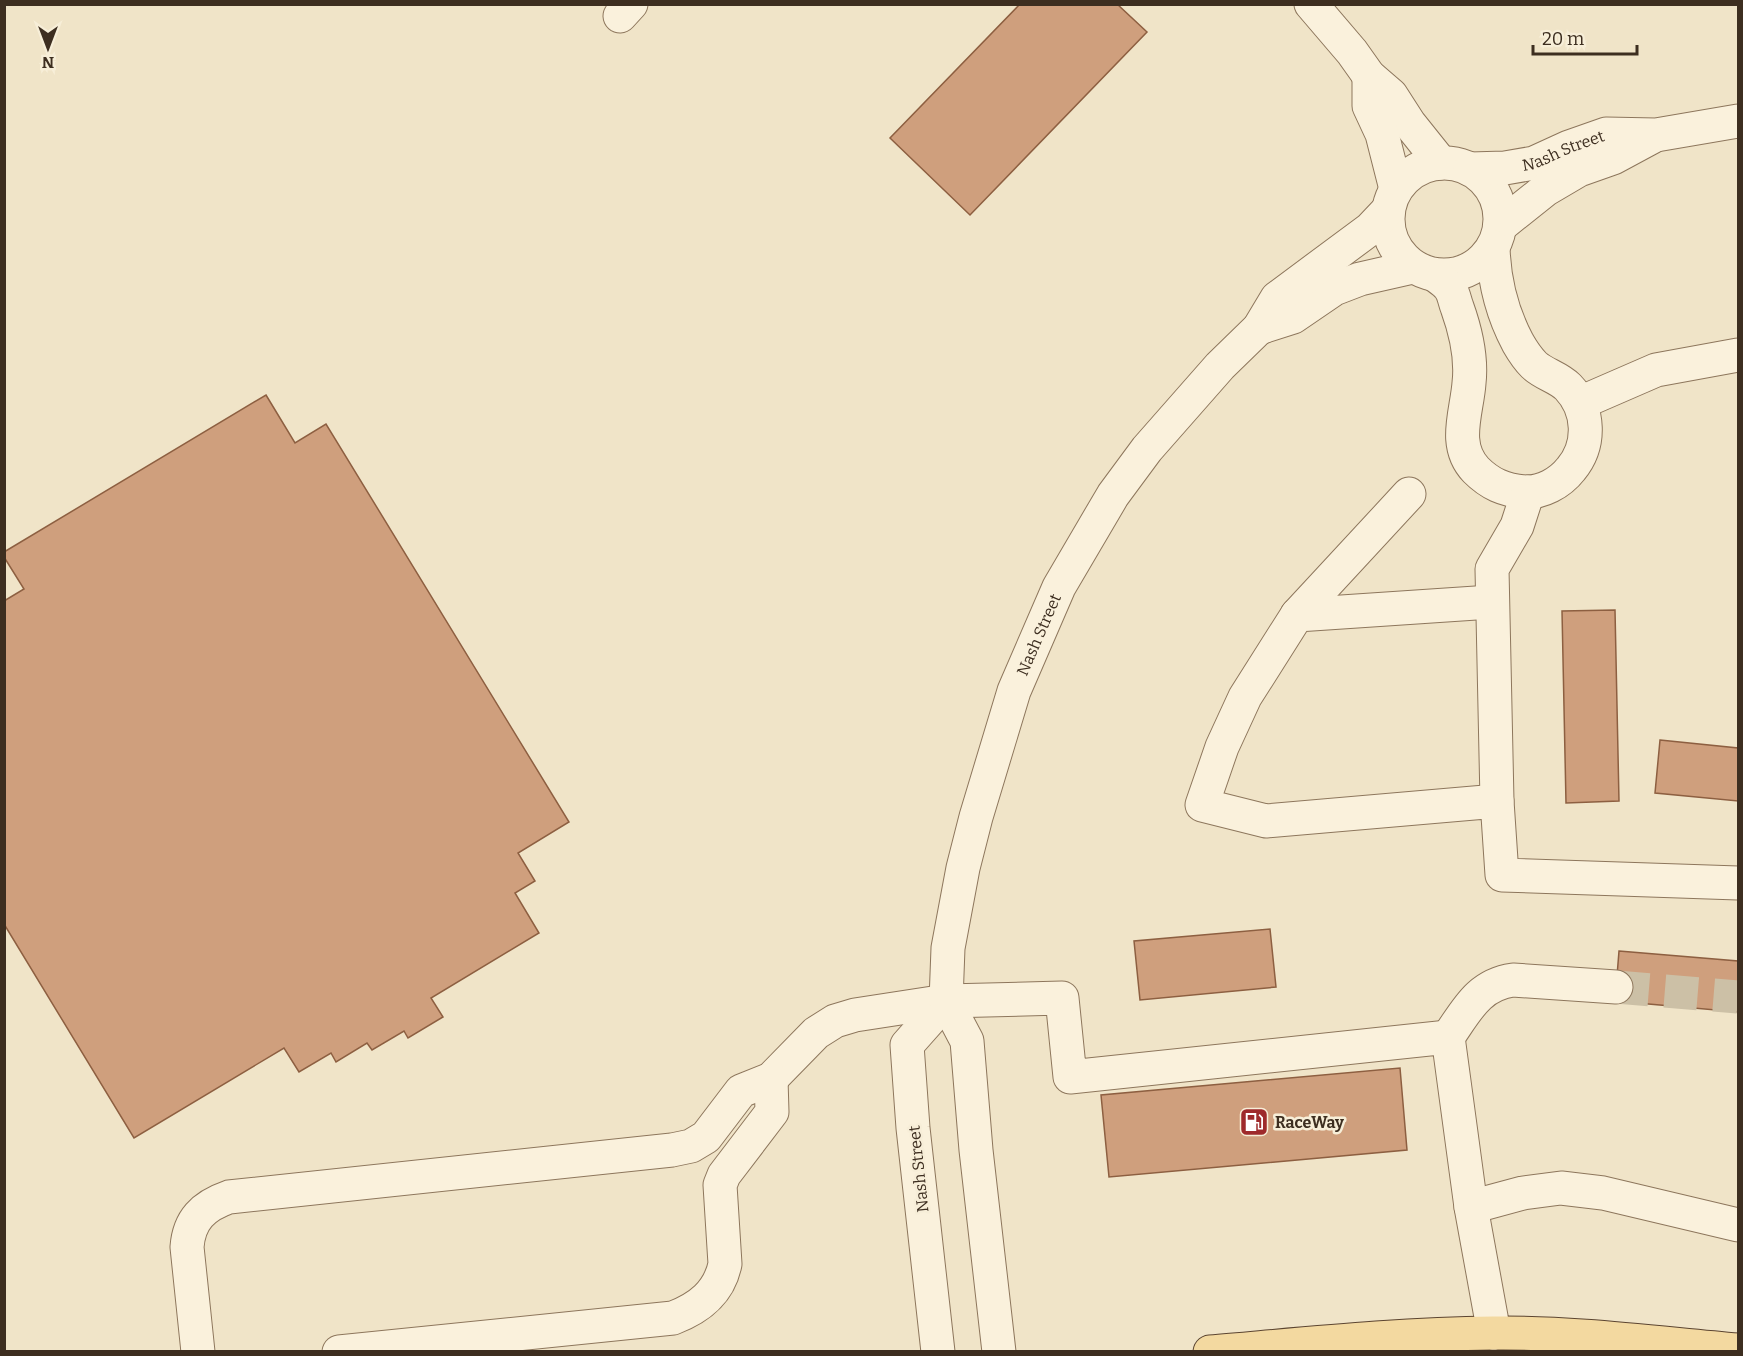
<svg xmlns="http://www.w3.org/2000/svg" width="1743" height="1356" font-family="Bitter,serif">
<rect width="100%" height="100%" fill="#f0e4c8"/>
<g fill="#cf9f7d" stroke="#8d5f41" stroke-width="1.5">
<path d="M1020 4H1117L1147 32 970 215 890 138Z"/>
<path d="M266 395 295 443 326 424 569 822 518 853 535 881 515 893 539 933 431 998 443 1017 408 1038 404 1031 372 1050 367 1043 336 1062 331 1053 299 1072 284 1048 134 1138 4 924V601L24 589 4 557V552Z"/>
<path d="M1615 610 1619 801 1566 803 1562 611Z"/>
<path d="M1660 740 1738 748V801L1655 793Z"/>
<path d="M1270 929 1276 987 1140 1000 1134 941Z"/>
<path d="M1619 951 1738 961V1012L1615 1001Z"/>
<path d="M1400 1068 1407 1150 1109 1177 1101 1095Z"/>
</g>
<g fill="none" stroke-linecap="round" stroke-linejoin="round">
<path stroke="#ccc0a6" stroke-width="33" stroke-dasharray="33 16" stroke-linecap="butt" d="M1616 987 1738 997"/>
<g stroke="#8d765c" stroke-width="35">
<g id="minor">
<path d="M1311 4 1352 52 1369 76 1391 95 1409 123 1441 163"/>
<path d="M620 16 631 4"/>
<path d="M1369 76V106L1382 134 1396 189"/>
<circle cx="1444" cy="219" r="56"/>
<path id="s1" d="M1470 169 1505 168 1534 163 1569 147 1606 134 1656 135 1738 121"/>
<path d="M1500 226 1545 190 1579 170 1613 158 1652 137"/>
<path d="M1435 275C1440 279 1448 284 1451 290 1454 295 1455 302 1457 307 1466 332 1472 357 1469 383 1467 412 1452 445 1476 470 1490 484 1504 490 1524 492 1542 493 1560 483 1571 469 1591 445 1590 410 1568 387 1558 377 1543 374 1534 365 1528 359 1522 350 1518 343 1502 313 1494 281 1493 247"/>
<path d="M1259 328 1293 317 1334 289 1360 279 1413 267"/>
<path d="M1580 403 1656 370 1738 355"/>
<path d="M1491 602 1297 615 1245 697 1222 747 1202 805 1266 821 1497 801 1502 875 1738 883"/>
<path d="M1297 615 1409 494"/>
<path d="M1497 801 1492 569 1517 526 1528 492"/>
<path d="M1448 1037C1467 1010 1478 985 1513 980L1616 987"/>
<path d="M1471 1207 1523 1193 1561 1188 1603 1193 1738 1225"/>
<path d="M198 1352 187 1247C189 1220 203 1206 229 1197L672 1150 691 1146 706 1137 741 1091 771 1079 816 1033 835 1021 855 1015 946 1001 1062 998 1070 1077 1448 1037 1471 1207 1494 1333"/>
<path d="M339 1352 673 1318C699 1308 719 1293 725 1264L720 1185 724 1175 772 1112 771 1079"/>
<path d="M938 1352 913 1128 907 1045 946 1001"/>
<path id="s2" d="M999 1352 976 1150 967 1041 946 1001 948 948 963 868 976 817 1014 691 1059 587 1113 495 1147 449 1220 366 1259 328 1277 298 1370 229 1388 210"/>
</g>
</g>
<g stroke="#5b4430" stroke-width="35">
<path id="major" d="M1210 1352C1304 1344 1399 1334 1493 1333 1575 1332 1657 1343 1738 1350"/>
</g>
<use href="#minor" stroke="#faf1dc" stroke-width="33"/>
<use href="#major" stroke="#f3d9a0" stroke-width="33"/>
</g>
<defs>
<g id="fuel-square" transform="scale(1.5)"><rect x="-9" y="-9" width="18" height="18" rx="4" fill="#9e2a2b" stroke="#f7eed8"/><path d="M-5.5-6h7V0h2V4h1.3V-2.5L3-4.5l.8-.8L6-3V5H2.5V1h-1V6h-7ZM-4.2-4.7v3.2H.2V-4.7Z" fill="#fff"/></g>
</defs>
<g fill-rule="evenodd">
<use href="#fuel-square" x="1254" y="1122"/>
</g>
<g text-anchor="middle" stroke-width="5" stroke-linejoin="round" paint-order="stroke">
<g font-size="16" fill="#3d2e20" stroke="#f7eed8">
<text dy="6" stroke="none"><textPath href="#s1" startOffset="96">Nash Street</textPath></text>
<text dy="6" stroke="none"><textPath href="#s2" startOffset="738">Nash Street</textPath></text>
<text transform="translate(918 1169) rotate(-96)" y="6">Nash Street</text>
</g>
<g font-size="16" font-weight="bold" fill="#3d2e20" stroke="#f7eed8" text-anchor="start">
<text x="1275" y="1128">RaceWay</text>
</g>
</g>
<rect width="1743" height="1356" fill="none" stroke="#3d2e20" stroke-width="12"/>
<g transform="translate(48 48) rotate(180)" stroke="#f7eed8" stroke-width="4.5" paint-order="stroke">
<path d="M0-4.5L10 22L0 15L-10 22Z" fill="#3d2e20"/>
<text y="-9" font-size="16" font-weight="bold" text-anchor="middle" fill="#3d2e20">N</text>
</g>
<path d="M1533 45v9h104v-9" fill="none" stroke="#3d2e20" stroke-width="3"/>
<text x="1542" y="45" font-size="18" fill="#3d2e20" stroke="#f7eed8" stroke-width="4.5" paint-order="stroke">20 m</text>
</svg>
